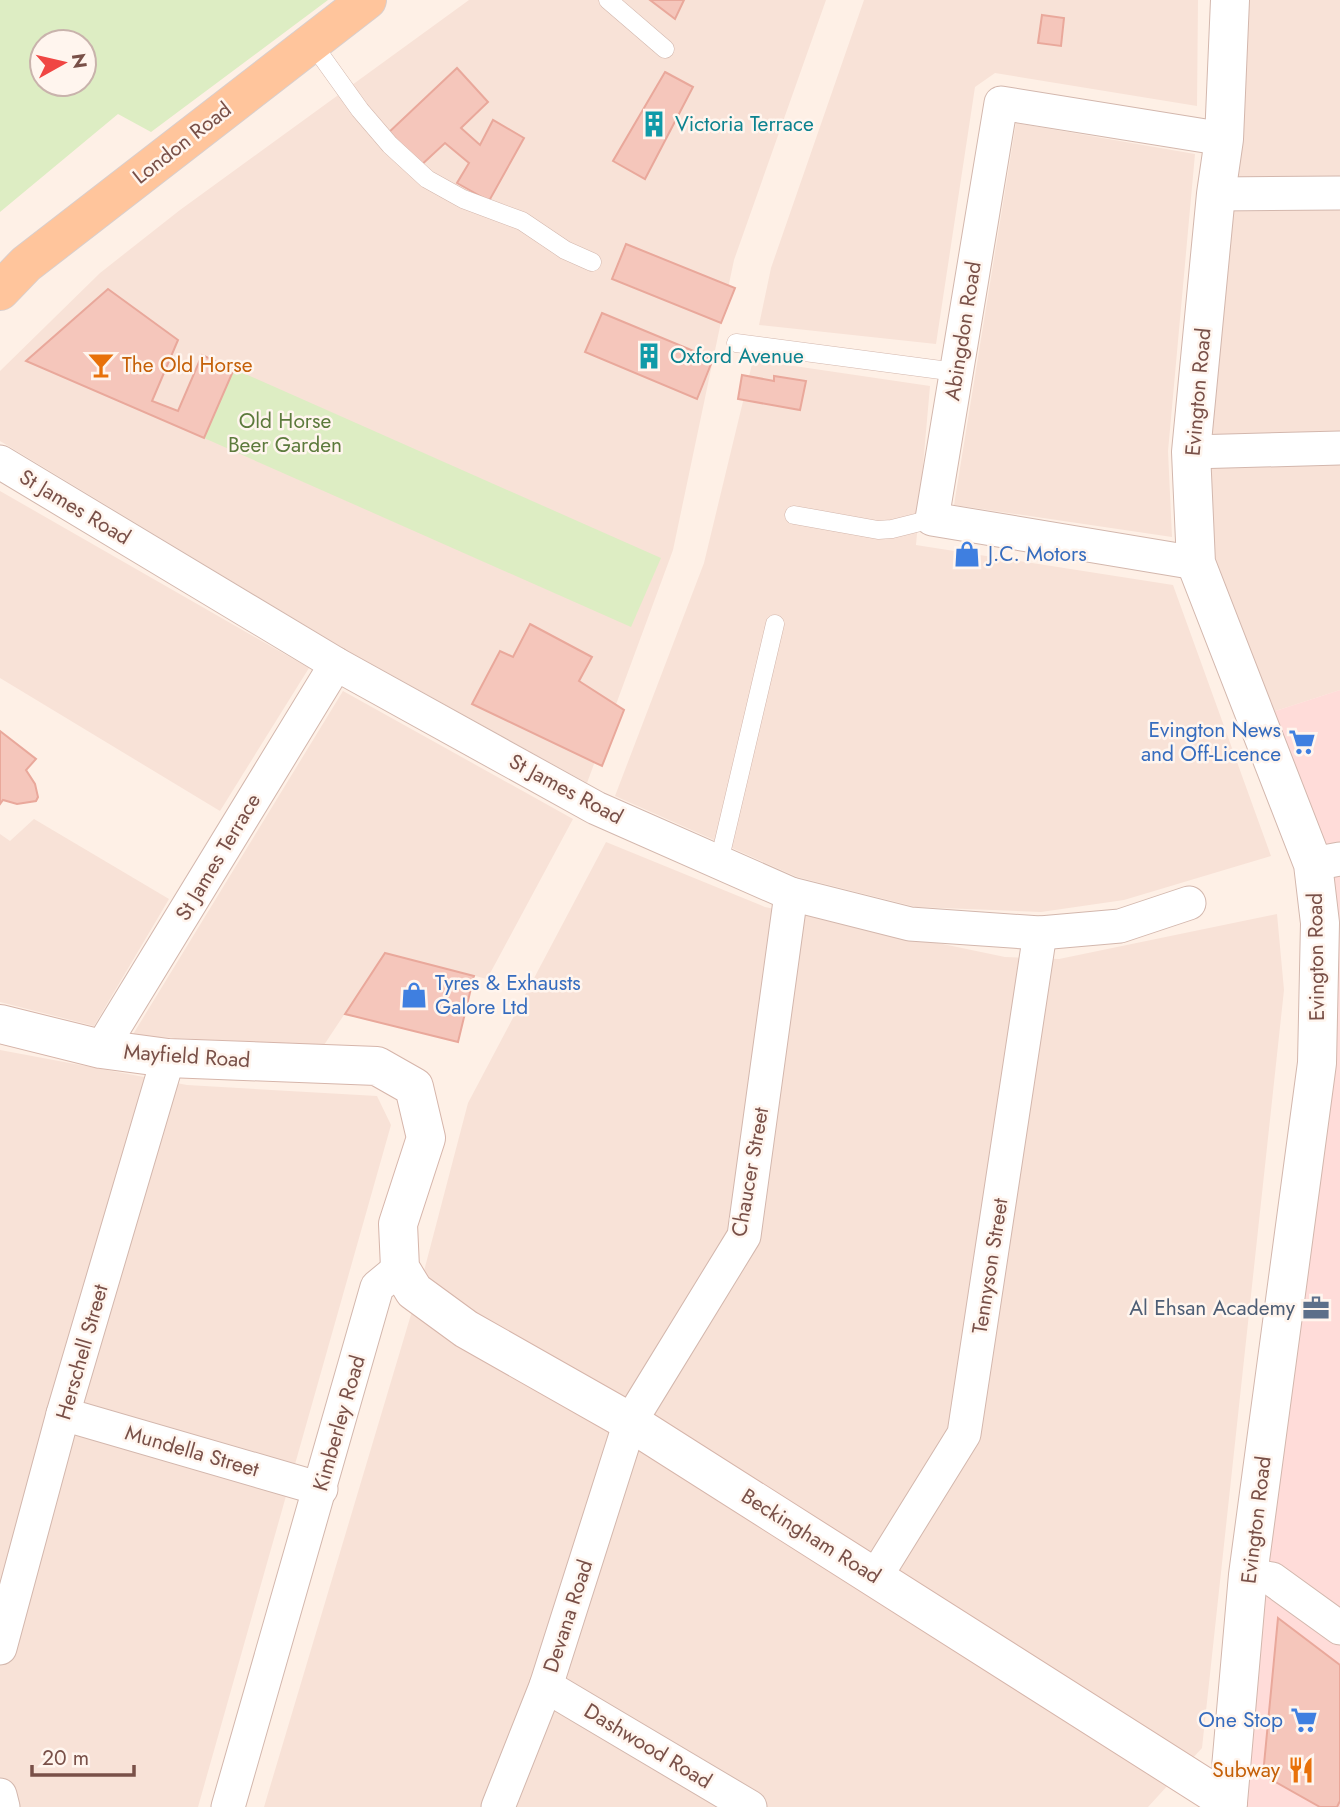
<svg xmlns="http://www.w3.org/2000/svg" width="1340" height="1807" font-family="Jost,sans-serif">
<rect width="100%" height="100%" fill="#fef0e6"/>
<g fill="#f8e2d7">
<path d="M469 0H826L734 260 673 550 587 783 346 650 0 441V371L100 273 180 210Z"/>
<path d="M864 0H1198L1197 106 995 73 975 87 936 344 759 325 771 268Z"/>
<path d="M1228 0H1340V690L1257 717 1196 563Z"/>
<path d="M1016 123 1195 154 1168 451 1172 537 954 505Z"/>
<path d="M753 360 930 386 916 545 1173 585 1271 856 1124 900 1041 912 916 907 797 877 615 796 704 563Z"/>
<path d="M0 491 309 668 220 811 0 678Z"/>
<path d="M343 691 573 819 487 979 385 953 324 1045 132 1036Z"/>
<path d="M34 819 169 899 94 1026 0 1002V834L10 841Z"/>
<path d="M606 842 765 907 1005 957 1059 959 1277 914 1284 990 1202 1748 1148 1807H264L424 1271 468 1103Z"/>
<path d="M0 1050 187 1085 377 1096 391 1125 198 1807H0Z"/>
</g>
<path fill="#ffdcd9" d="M1340 690V1807H1228L1320 923 1257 717Z"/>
<g fill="#ddedc3" fill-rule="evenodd">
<path d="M0 0H328L151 132 118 114 0 212ZM84 42V84H42V42Z"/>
<path d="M234 369 661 558 631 627 204 438Z"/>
</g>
<g fill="#f5c6bb" stroke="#e9a89b" stroke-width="2">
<path d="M650 0H684L675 19Z"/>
<path d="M1042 15 1064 18 1061 46 1038 43Z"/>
<path d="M457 68 488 102 461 128 480 145 493 120 524 138 489 201 457 183 469 163 445 143 418 168 387 134Z"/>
<path d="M665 72 693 87 645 179 613 161Z"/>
<path d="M626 244 735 288 721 323 612 279Z"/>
<path d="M108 289 178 340 152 401 178 411 202 355 234 369 204 438 26 361Z"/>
<path d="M602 313 713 359 697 399 585 352Z"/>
<path d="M742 375 774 381V376L806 381 800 410 738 399Z"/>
<path d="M530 624 592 657 579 681 624 710 602 766 472 704 500 651 513 657Z"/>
<path d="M0 731 36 759 26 770 35 784 38 797 36 801 17 804 3 800 0 804Z"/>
<path d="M385 953 474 976 458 1042 345 1014Z"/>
<path d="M1278 1618 1340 1665V1801L1337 1807H1320L1263 1775Z"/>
</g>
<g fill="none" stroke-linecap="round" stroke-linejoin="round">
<g stroke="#d3b7ad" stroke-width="19">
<g id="service">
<path d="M608 0 665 49"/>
<path d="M312 43 360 110 390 145 427 179 463 199 522 221 565 250 592 262"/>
<path d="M736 343 956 372"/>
<path d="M794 515 878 530 892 529 932 519"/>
<path d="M719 862 775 624"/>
</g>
</g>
<g stroke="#d3b7ad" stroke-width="35">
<g id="minor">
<path d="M1216 194 1340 193"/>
<path d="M1191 452 1340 448"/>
<path d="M0 462 336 664 596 808 791 894 910 924 1040 933 1120 926 1189 903"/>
<path d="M1196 563 932 519 1001 103 1224 139"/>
<path d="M1313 864 1340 859"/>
<path d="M101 1049 336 664"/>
<path d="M63 1414 321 1489"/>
<path d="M1248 1575 1272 1579 1340 1628"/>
<path d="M876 1576 964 1434 1040 933"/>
<path d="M0 1648 63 1414 168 1058"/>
<path d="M546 1686 750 1807"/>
<path d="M0 1795 3 1807"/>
<path d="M228 1807 377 1287 400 1268"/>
<path d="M498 1807 546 1686 630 1422 744 1236 791 894"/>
</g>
</g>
<g stroke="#d3b7ad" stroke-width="40">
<path id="tertiary" d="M1228 1802 1248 1575 1317 1063 1320 923 1313 864 1196 563 1191 452 1216 194 1224 139 1230 0"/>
</g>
<g stroke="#d6b5aa" stroke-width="40">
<path id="secondary" d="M0 1024 101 1049 168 1058 377 1066 414 1087 426 1138 398 1224 400 1268 414 1291 466 1329 630 1422 1228 1802 1227 1807"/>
</g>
<g stroke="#d9cecc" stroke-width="40">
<path id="primary" d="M0 291 26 264 367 0"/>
</g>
<use href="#service" stroke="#fff" stroke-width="18"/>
<use href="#minor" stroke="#fff" stroke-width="33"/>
<use href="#tertiary" stroke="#fff" stroke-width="38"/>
<use href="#secondary" stroke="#fff" stroke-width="38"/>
<use href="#primary" stroke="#ffc59c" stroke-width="38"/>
</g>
<defs>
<g id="building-bare" transform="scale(2.1)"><path d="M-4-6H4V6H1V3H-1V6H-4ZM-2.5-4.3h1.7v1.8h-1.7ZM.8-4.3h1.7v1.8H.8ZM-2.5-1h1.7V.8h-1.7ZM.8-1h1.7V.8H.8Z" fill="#0f9aa8" stroke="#fff5ee" stroke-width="2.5" paint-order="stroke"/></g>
<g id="bar-bare" transform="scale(2.1)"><path d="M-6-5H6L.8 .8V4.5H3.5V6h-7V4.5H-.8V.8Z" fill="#e8710a" stroke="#fff5ee" stroke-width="2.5" paint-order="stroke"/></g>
<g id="shop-bare" transform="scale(2.1)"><path d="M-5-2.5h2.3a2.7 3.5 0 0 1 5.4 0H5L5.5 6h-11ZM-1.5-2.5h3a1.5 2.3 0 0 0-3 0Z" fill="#3f7fe0" stroke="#fff5ee" stroke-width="2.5" paint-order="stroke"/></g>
<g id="supermarket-bare" transform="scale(2.1)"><path d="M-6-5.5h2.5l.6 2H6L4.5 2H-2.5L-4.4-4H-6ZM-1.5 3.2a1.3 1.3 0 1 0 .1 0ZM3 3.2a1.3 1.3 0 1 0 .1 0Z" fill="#3f7fe0" stroke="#fff5ee" stroke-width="2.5" paint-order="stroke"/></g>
<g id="office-bare" transform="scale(2.1)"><path d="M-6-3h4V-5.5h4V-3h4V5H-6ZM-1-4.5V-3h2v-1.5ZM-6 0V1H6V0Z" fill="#5c6f8a" stroke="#fff5ee" stroke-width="2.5" paint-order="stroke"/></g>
<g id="restaurant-bare" transform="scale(2.1)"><path d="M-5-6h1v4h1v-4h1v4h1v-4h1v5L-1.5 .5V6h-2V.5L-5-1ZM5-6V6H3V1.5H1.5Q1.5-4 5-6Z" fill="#e8710a" stroke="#fff5ee" stroke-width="2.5" paint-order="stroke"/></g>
</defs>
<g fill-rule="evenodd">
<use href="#building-bare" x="654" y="124"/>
<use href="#building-bare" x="649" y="356"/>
<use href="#bar-bare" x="101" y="365"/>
<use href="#shop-bare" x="967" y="554"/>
<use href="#supermarket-bare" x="1302" y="742"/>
<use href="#shop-bare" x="414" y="995"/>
<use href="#office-bare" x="1316" y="1308"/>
<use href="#supermarket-bare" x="1304" y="1720"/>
<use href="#restaurant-bare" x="1301" y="1770"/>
</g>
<g text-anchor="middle" stroke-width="5" stroke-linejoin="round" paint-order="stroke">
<g font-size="21" fill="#0d838f" stroke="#fff5ee" text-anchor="start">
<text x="675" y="131">Victoria Terrace</text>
<text x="670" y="363">Oxford Avenue</text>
</g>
<g font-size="21" fill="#795048" stroke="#fff5ee">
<text transform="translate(182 143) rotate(-38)" y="7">London Road</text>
<text transform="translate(963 331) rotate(-81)" y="7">Abingdon Road</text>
<text transform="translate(1198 392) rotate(-85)" y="7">Evington Road</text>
<text transform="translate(75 507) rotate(31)" y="7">St James Road</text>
<text transform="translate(566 789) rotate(28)" y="7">St James Road</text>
<text transform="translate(218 857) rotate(-59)" y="7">St James Terrace</text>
<text transform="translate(1316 957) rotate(-91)" y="7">Evington Road</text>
<text transform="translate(187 1056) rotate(4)" y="7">Mayfield Road</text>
<text transform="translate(750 1172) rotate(-80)" y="7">Chaucer Street</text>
<text transform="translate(990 1266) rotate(-81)" y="7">Tennyson Street</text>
<text transform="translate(82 1352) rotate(-74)" y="7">Herschell Street</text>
<text transform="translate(339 1423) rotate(-74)" y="7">Kimberley Road</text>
<text transform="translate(192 1451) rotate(16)" y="7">Mundella Street</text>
<text transform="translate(1256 1520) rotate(-83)" y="7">Evington Road</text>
<text transform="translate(811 1536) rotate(32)" y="7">Beckingham Road</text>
<text transform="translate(568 1616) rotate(-72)" y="7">Devana Road</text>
<text transform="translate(648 1746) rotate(31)" y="7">Dashwood Road</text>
</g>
<g font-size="21" fill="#c56008" stroke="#fff5ee" text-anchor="start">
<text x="122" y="372">The Old Horse</text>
<text x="1280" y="1777" text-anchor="end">Subway</text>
</g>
<g font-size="21" fill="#5c7a3c" stroke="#fff5ee">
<text x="285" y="428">Old Horse<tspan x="285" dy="24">Beer Garden</tspan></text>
</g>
<g font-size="21" fill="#366cbe" stroke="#fff5ee" text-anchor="start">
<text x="988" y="561">J.C. Motors</text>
<text x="1281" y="737" text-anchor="end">Evington News<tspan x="1281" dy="24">and Off-Licence</tspan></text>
<text x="435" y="990">Tyres &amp; Exhausts<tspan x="435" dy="24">Galore Ltd</tspan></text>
<text x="1283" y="1727" text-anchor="end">One Stop</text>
</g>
<g font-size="21" fill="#4e5e75" stroke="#fff5ee" text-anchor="end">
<text x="1295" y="1315">Al Ehsan Academy</text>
</g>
</g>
<g transform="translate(63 63) rotate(82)"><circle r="33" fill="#fff5ee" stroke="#c9b3ac" stroke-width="2"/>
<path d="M0-5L12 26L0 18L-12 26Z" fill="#f04643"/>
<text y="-10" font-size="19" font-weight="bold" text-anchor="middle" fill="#795048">N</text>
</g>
<path d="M32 1765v10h102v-10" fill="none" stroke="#795048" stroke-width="3.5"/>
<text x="42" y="1765" font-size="21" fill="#795048" stroke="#fff5ee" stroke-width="5" paint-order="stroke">20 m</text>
</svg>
